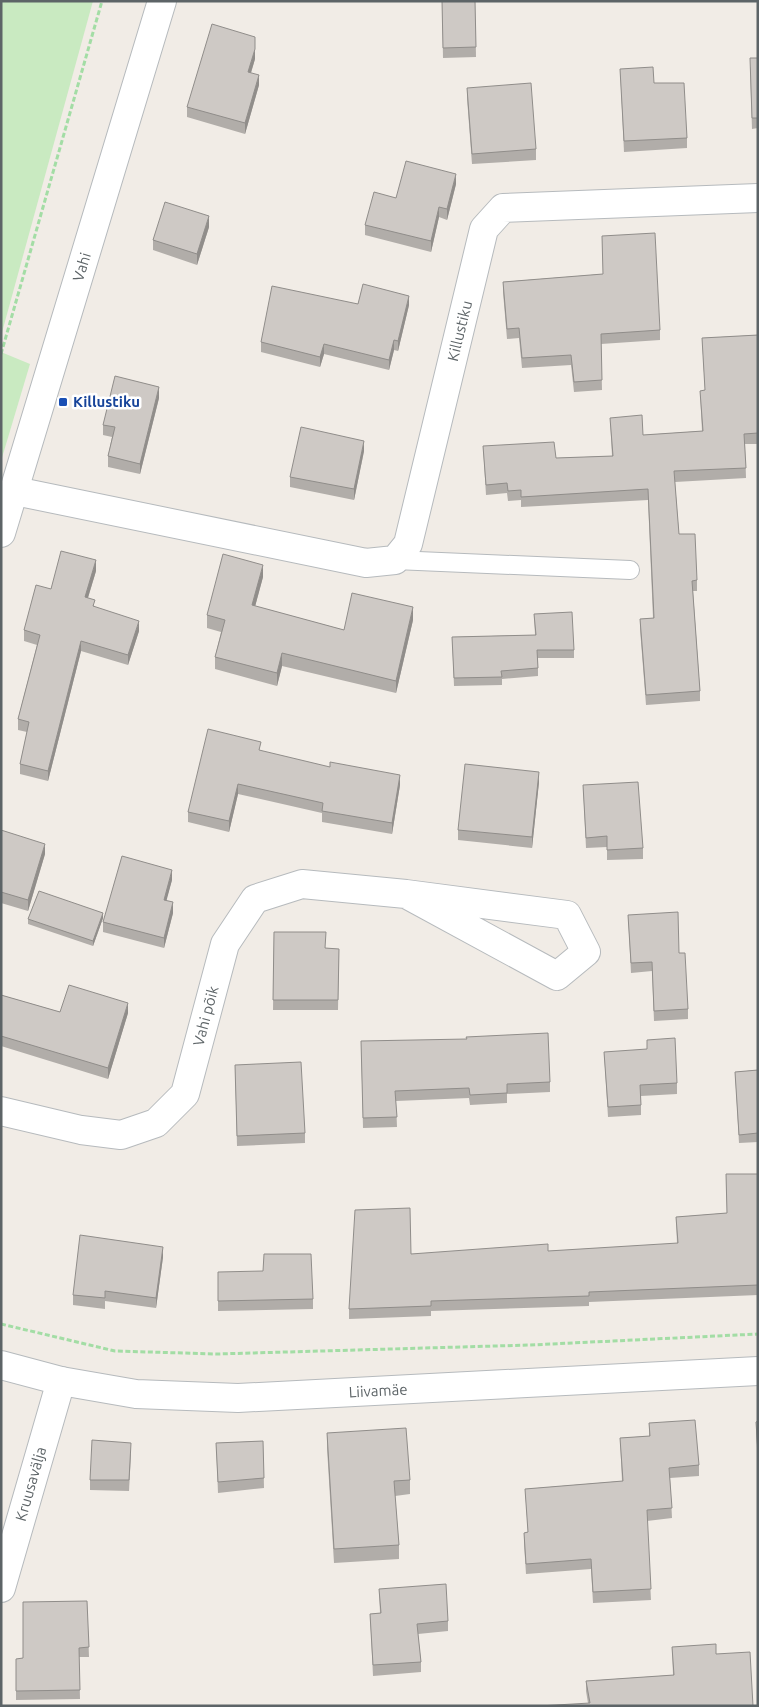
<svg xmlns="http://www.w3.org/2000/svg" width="759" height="1707" font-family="Ubuntu,sans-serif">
<rect width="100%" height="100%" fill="#f1ece6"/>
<g fill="#c9eac1">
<path d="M1 1H93L1 336Z"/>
<path d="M1 352 30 364 1 461Z"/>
</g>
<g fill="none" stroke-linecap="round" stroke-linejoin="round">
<g stroke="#b6babd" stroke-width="20">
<path id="service" d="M395 560 630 570"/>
</g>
<g stroke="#b6babd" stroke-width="30">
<g id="minor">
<path d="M15 491 366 563 395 560 408 544 484 229 503 208 758 198"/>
<path d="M1 1111 81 1130 121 1135 156 1123 185 1094 225 944 255 899 302 884 406 894 567 915 586 952 557 976 406 894"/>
<path d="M1 1365 61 1381 136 1394 238 1398 758 1371"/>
<path d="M1 1588 61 1381"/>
</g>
</g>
<g stroke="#b6babd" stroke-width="30">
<path id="tertiary" d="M1 533 162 1"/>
</g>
<g stroke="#a3dda5" stroke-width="3" stroke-dasharray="5 2.5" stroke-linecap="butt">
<path d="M1 354 102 1"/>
<path d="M1 1324 115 1351 217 1354 530 1345 758 1334"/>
</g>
<use href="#service" stroke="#fff" stroke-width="18"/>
<use href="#minor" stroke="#fff" stroke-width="28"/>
<use href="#tertiary" stroke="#fff" stroke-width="28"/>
</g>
<g fill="#b1ada9">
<path d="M442 1H475L476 57 443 58Z"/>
<path d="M758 58V128L752 129 750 68Z"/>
<path d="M255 59 251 73 259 85 245 134 187 117V107Z"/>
<path d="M620 69 654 83 687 138V148L624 152Z"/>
<path d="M467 88 536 149V160L472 164 467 98Z"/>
<path d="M456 184 447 220 439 217 431 252 365 235V225L396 198Z"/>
<path d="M209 227 197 265 153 250V240Z"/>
<path d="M602 236 660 330V340L601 344 602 390 574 392 571 365 522 368 519 338 507 339 503 292V282L603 274Z"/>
<path d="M358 304 409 305 398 351 394 350 389 370 324 354 320 367 261 352V342Z"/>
<path d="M758 335V444H745L746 478 675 482 679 534 697 580V591H693L700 691V701L646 705 640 629V619L653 618 648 500 521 507V500L508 501 507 493 486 495 483 446 556 458 612 456 610 418 643 435 702 431 700 391 705 390 702 338Z"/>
<path d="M159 398 140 474 108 467V456L112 437 103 435V425Z"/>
<path d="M364 451 354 500 290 487V477Z"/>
<path d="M96 571 88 598 95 607 139 631 128 665 81 651 48 781 20 774V764L27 732 18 730V719L37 645 24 641V630L51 589Z"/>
<path d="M263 577 255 606 344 630 413 620 396 693 282 666 277 686 215 669V657L221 632 207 628V615Z"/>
<path d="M534 614 574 650V658H538V676L502 679V685L454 686 452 637 535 635Z"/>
<path d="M261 751 400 785 392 834 322 822V813L238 794 229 832 188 822V812Z"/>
<path d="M539 782 532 848 458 840V830Z"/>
<path d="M583 785 643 848V859L607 860V847L586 848Z"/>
<path d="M1 830 45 854 28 911 1 903Z"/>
<path d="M172 880 166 900 173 913 164 948 103 932V922Z"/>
<path d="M628 915 688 1009V1019L654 1021 652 971 631 973Z"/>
<path d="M103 918 93 946 28 924V919Z"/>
<path d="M274 932 326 948 339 949 338 1010H273Z"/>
<path d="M1 995 60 1012 128 1013 108 1079 1 1046Z"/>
<path d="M361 1041 550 1082V1092L507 1094V1103L470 1105 469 1098 396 1101 397 1127 363 1128Z"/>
<path d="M604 1052 677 1083V1094L641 1096V1115L608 1117Z"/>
<path d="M235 1065 305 1133V1143L237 1146Z"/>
<path d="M758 1070V1142L739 1143 735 1072Z"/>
<path d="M726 1174H758V1295L589 1302V1306L431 1311V1316L349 1319V1309L411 1254 548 1251 677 1244 676 1217 727 1213Z"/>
<path d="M163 1257 156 1308 105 1301V1309L73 1305V1295Z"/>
<path d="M218 1272 313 1299V1309L218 1311Z"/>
<path d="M758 1421V1463L756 1432V1422Z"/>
<path d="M649 1423 699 1465V1476L670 1478 672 1518 647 1521 651 1600 593 1603 591 1569 526 1574 524 1543V1533L528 1532 525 1489 622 1481 620 1438 649 1436Z"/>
<path d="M327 1433 410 1480V1494L395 1496 399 1545V1559L334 1563 327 1448Z"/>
<path d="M263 1441 264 1488 218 1493 216 1443Z"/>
<path d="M131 1454 129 1491 90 1490V1480Z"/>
<path d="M379 1589 448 1621V1631L418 1634 421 1662V1672L373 1676 370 1614 380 1613Z"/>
<path d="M87 1601 89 1657H79L80 1699 16 1700V1659L23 1658Z"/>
<path d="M672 1647 716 1654 753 1706 588 1703 586 1691V1681L673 1675Z"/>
</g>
<g fill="#908d8a">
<path d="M255 49V59L248 82V72Z"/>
<path d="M259 75V85L245 134V123Z"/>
<path d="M456 174V184L447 220V209Z"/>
<path d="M439 207V217L431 252V241Z"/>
<path d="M209 216V227L197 265V254Z"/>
<path d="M409 296V305L398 351V341Z"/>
<path d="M394 340V350L389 370V360Z"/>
<path d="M324 344V354L320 367V357Z"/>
<path d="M159 387V398L140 474V464Z"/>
<path d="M364 441V451L354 500V489Z"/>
<path d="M96 560V571L85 607V597Z"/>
<path d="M263 565V577L252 618V605Z"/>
<path d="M413 607V620L396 693V681Z"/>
<path d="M139 621V631L128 665V655Z"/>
<path d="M81 641V651L48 781V771Z"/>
<path d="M282 653V666L277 686V673Z"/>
<path d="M539 772V782L532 848V837Z"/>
<path d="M400 775V785L392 834V823Z"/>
<path d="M238 784V794L229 832V821Z"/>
<path d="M45 844V854L28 911V900Z"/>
<path d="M172 870V880L164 910V900Z"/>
<path d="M173 902V913L164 948V938Z"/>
<path d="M103 913V918L93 946V941Z"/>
<path d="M128 1003V1013L108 1079V1068Z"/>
<path d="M163 1247V1257L156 1308V1298Z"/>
</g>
<g fill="#cec9c5" stroke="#908d8a">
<path d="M442 1H475L476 47 443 48Z"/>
<path d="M212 24 255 37V49L248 72 259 75 245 123 187 107Z"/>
<path d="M750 58H758V118H752Z"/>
<path d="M653 67 654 83H684L687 138 624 141 620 69Z"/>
<path d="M531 83 536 149 472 154 467 88Z"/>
<path d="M406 161 456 174 447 209 439 207 431 241 365 225 374 192 396 198Z"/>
<path d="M165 202 209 216 197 254 153 240Z"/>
<path d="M655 233 660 330 601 334 602 380 574 382 571 355 522 358 519 328 507 329 503 282 603 274 602 236Z"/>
<path d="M363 284 409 296 398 341 394 340 389 360 324 344 320 357 261 342 272 286 358 304Z"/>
<path d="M758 335V433L744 434 746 468 674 471 679 534H695L697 580 692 581 700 691 646 695 640 619 654 618 648 489 521 497V490L508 491 507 483 486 485 483 446 554 442 556 458 613 456 610 418 642 415 643 435 703 431 700 391 705 390 702 338Z"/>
<path d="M115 376 159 387 140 464 108 456 115 427 103 425Z"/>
<path d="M301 427 364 441 354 489 290 477Z"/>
<path d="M61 551 96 560 85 597 95 600 93 606 139 621 128 655 81 641 48 771 20 764 29 722 18 719 40 635 24 630 36 585 51 589Z"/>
<path d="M223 554 263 565 252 605 344 630 352 593 413 607 396 681 282 653 277 673 215 657 225 620 207 615Z"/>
<path d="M572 612 574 650H537L538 668 501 671 502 677 454 678 452 637 536 635 534 614Z"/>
<path d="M208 729 261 742 259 750 330 767V762L400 775 392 823 322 811 323 803 238 784 229 821 188 812Z"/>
<path d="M465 764 539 772 532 837 458 830Z"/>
<path d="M638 782 643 848 607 850V836L586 838 583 785Z"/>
<path d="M1 830 45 844 28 900 1 892Z"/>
<path d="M122 856 172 870 164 900 173 902 164 938 103 922Z"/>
<path d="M39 891 103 913 93 941 28 919Z"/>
<path d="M678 912 679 953H685L688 1009 654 1011 652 962 631 963 628 915Z"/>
<path d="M274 932H326L325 948 339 949 338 1000H273Z"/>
<path d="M69 985 128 1003 108 1068 1 1036V995L60 1012Z"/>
<path d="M548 1033 550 1082 507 1084V1093L470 1095 469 1088 395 1091 397 1117 363 1118 361 1041 467 1039 466 1037Z"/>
<path d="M675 1038 677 1083 640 1085 641 1105 608 1107 604 1052 647 1049V1040Z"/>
<path d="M301 1062 305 1133 237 1136 235 1065Z"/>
<path d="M758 1070V1133L739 1135 735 1072Z"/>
<path d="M726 1174H758V1285L589 1292V1296L431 1301V1306L349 1309 355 1210 410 1208 411 1254 548 1244V1251L678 1243 676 1217 727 1213Z"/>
<path d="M80 1235 163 1247 156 1298 105 1291V1298L73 1295Z"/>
<path d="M264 1254H311L313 1299 218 1301V1272L263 1271Z"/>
<path d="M695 1420 699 1465 669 1468 672 1508 647 1510 651 1589 593 1592 591 1559 526 1564 524 1533 528 1532 525 1489 623 1481 620 1438 650 1436 649 1423Z"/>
<path d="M758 1421V1452L756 1422Z"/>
<path d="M406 1428 410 1480 394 1481 399 1545 334 1549 327 1433Z"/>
<path d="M92 1440 131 1443 129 1480H90Z"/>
<path d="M263 1441 264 1478 218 1482 216 1443Z"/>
<path d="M446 1584 448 1621 417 1624 421 1662 373 1665 370 1614 381 1613 379 1589Z"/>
<path d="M87 1601 89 1647 79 1648 80 1690 16 1691V1659L23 1658V1602Z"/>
<path d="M716 1644V1654L750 1652 753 1706H539L590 1703 586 1681 674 1675 672 1647Z"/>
</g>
<rect fill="#1a4fb4" stroke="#fff" stroke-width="2" x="58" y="397" width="10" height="10" rx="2.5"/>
<g text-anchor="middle" stroke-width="5" stroke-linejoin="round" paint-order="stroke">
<g font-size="15" fill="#5d6467" stroke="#fff">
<text transform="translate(82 267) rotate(-73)" y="5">Vahi</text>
<text transform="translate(460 331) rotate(-76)" y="5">Killustiku</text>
<text transform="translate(206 1016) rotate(-75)" y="5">Vahi põik</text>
<text transform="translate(378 1391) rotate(-3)" y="5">Liivamäe</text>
<text transform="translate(31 1484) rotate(-74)" y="5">Kruusavälja</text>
</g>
<g font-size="15" font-weight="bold" fill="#164399" stroke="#fff" text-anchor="start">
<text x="73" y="407">Killustiku</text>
</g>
</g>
<rect width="759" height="1707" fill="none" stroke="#5d6467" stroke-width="5"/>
</svg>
